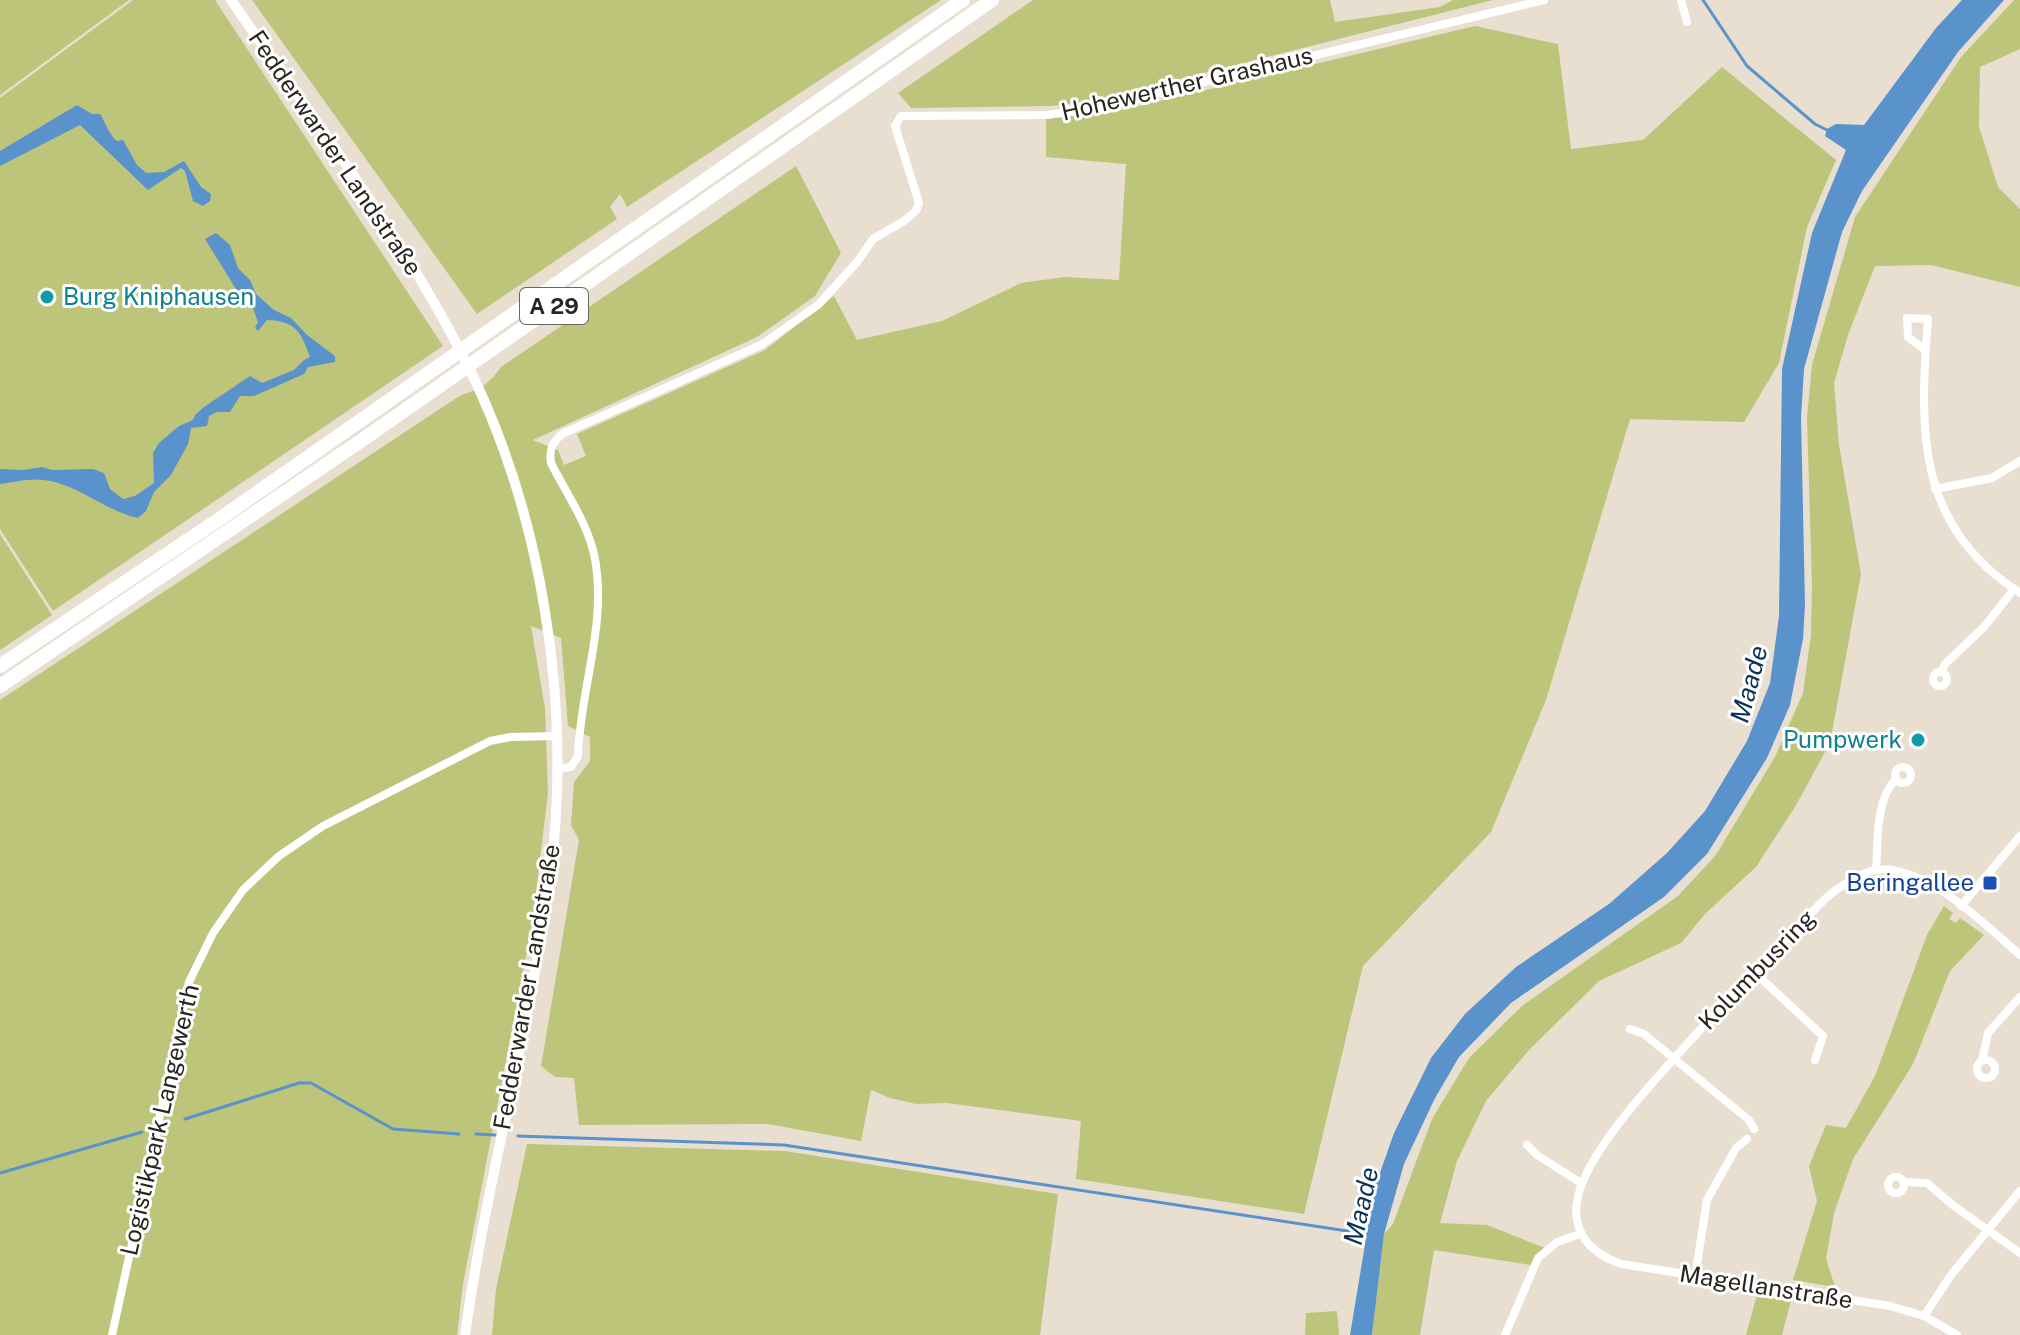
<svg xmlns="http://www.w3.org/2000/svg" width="2020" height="1335" font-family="'Public Sans',sans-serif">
<rect width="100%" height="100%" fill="#e9dfd1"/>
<g fill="#bcc57a">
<path d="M0 0H129L0 95Z"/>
<path d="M133 0H215L443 346 53 611 0 529V98Z"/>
<path d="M252 0H941L627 207 620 194 610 207 617 219 477 314Z"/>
<path d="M1033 0H1330L1335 22 1440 7 1453 0H1493L1093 101 1052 106 911 108 898 93Z"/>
<path d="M2014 0H2020V49L1980 67 1979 127 1998 187 2020 209V287L1931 265 1875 266 1848 335 1834 383 1839 445 1861 574 1830 743 1795 807 1756 867 1705 914 1681 943 1599 981 1529 1050 1486 1101 1457 1161 1440 1223 1487 1225 1545 1248 1531 1265 1434 1250 1420 1335H1372L1384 1234 1393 1224 1432 1119 1469 1058 1522 1006 1678 896 1716 855 1775 757 1803 693 1811 635 1812 585 1807 418 1812 365 1855 217 1961 57Z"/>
<path d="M1475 26 1558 44 1571 149 1643 140 1722 67 1836 160 1807 227 1779 363 1744 422 1630 419 1546 700 1491 832 1363 966 1304 1214 1076 1179 1081 1121 947 1103 916 1104 890 1098 871 1090 861 1141 768 1124 579 1125 574 1078 555 1077 541 1066 579 840 571 825 574 782 590 761V737L568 726 561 638 531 626 545 708 548 793 532 925 463 1284 457 1335H0V700L461 395C480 390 490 383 501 367L796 166 841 253 815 296 757 337 533 440 558 450 564 465 586 456 577 434 765 350 834 296 857 340 942 321 1021 283 1065 277 1119 280 1126 164 1046 157V117L1105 114Z"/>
<path d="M0 534 52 615 0 650Z"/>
<path d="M1944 906 1953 913 1949 919 1956 923 1960 918 1984 935 1950 971 1913 1064 1853 1159 1834 1213 1826 1259 1835 1287 1793 1280 1817 1201 1809 1166 1826 1125 1846 1128 1875 1076 1927 935Z"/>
<path d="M527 1144 785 1151 1058 1194 1040 1335H492L496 1289Z"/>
<path d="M1758 1291 1792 1297 1782 1335H1746Z"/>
<path d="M1337 1311 1339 1335H1305L1306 1313Z"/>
</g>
<g fill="#5a92cc">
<path d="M1962 0H2004L1958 52 1862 191 1842 232 1804 369 1801 417 1805 604 1803 639 1790 705 1767 758 1707 854 1664 897 1511 1003 1459 1057 1434 1100 1404 1164 1384 1234 1372 1335H1350L1374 1190 1394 1133 1431 1058 1465 1014 1516 967 1609 904 1667 853 1705 811 1747 741 1770 683 1779 616 1782 369 1812 233 1846 150 1825 136 1827 129 1836 124 1864 125 1936 28Z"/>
<path d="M77 105 92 114H100C106 123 109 135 117 141L123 140 137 165 146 173 164 172 184 161 201 187 211 194 210 201 203 206 193 201 185 171 181 168 148 190 80 125 0 166V151Z"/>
<path d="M216 233 230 245 238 268 250 280 256 294 274 310 291 318 307 335 335 356V362L308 367 304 374 254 396H240L230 412H217L209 416 207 426 191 428 188 444 171 475 154 492 146 511 138 518C105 511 78 484 44 480 30 478 14 482 0 484V469L23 470 42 467 52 470 93 469 104 473 110 489 123 499 135 496 154 483 153 453 159 443 179 426 193 420 195 415 204 407 250 376 262 383 294 370 304 360 310 357C301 332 296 321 267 320L258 331 255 328 258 322 249 297 239 294 205 239Z"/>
</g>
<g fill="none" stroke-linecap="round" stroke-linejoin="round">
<g stroke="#5a92cc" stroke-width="3">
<path d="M1703 0 1747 66 1815 124 1829 131"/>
<path d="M185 1119 299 1083H311L393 1129 459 1134"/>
<path d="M476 1134 495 1135"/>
<path d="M518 1136 784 1145 1367 1234"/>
<path d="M0 1173 142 1132"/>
</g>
<g stroke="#fff" stroke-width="8">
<path d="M1681 0 1687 22"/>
<path d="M1925 350 1908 337 1907 318 1928 319C1919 431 1916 525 2020 593"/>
<path d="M1935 489 1992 478 2020 461"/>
<circle cx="1940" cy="679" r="7"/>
<path d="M1941 672 1945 664 1984 627 2014 589"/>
<circle cx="1903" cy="775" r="8"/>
<path d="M556 769 571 767 578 756C580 689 607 626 595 559 589 525 566 493 551 463 549 449 552 443 562 434L761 345 818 305 858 261 873 239 904 221 916 211 919 203 895 126 901 116 1047 115 1093 109 1544 0"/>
<path d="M1876 870C1878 842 1875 800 1896 779"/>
<path d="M1961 906 2020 836"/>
<path d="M1753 971 1823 1036 1815 1060"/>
<path d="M1630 1029 1644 1034 1749 1120 1754 1129"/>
<circle cx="1986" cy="1069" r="9"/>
<path d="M1982 1061 1988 1033 2020 997"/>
<path d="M1527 1145 1537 1155 1581 1183"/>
<circle cx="1896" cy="1185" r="8"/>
<path d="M1904 1182 1927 1183 1954 1206 2020 1253"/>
<path d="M1695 1277 1707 1200 1736 1148 1747 1139"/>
<path d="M1924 1316 1951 1275 2020 1191"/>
<path d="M112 1335 189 982 213 933 243 890 279 856 323 826 490 741 511 737 556 736"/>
<path d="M1505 1335 1538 1258 1557 1242 1580 1234"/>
<path d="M1957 1335 1924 1316 1890 1306 1621 1264C1593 1254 1572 1235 1577 1202 1583 1153 1665 1069 1699 1031 1731 997 1762 962 1795 930 1809 916 1823 898 1839 888 1849 881 1866 871 1877 870 1926 864 1986 926 2020 955"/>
</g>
<path stroke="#fff" stroke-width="10" d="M231 0C311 116 397 228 462 354 542 508 573 705 550 877 530 1031 486 1181 465 1335"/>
<g stroke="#fff" stroke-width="14">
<path d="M0 666 218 520 963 0"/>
<path d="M0 686 365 438 992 0"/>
</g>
</g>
<g fill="#0f9aa8" stroke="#fff" stroke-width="3">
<circle cx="47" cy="297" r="8"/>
<circle cx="1918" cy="740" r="8"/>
</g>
<rect fill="#1a4fb4" stroke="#fff" stroke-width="3" x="1982" y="875" width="16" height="16" rx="4"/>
<g text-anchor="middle" stroke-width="6" stroke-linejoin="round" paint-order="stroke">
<rect fill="#fff" stroke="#696763" stroke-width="2" x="520" y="288" width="68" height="36" rx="6"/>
<g font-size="22" font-weight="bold" fill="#292620">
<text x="554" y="314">A 29</text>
</g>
<g font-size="24" fill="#292620" stroke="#fff">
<text transform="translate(1187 84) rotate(-13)" y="8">Hohewerther Grashaus</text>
<text transform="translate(335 153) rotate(56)" y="8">Fedderwarder Landstraße</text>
<text transform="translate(1757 970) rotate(-46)" y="8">Kolumbusring</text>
<text transform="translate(527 987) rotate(-80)" y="8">Fedderwarder Landstraße</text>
<text transform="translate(160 1120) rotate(-77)" y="8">Logistikpark Langewerth</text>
<text transform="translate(1766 1287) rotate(9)" y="8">Magellanstraße</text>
</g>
<g font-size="24" fill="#0d838f" stroke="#fff" text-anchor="start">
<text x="63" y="305">Burg Kniphausen</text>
<text x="1902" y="748" text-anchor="end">Pumpwerk</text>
</g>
<g font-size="24" fill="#164399" stroke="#fff" text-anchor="end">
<text x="1974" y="891">Beringallee</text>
</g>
<g font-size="26" font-style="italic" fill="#083258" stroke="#fff">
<text transform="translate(1749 684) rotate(-75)" y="9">Maade</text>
<text transform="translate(1361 1206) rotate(-77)" y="9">Maade</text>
</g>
</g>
</svg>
